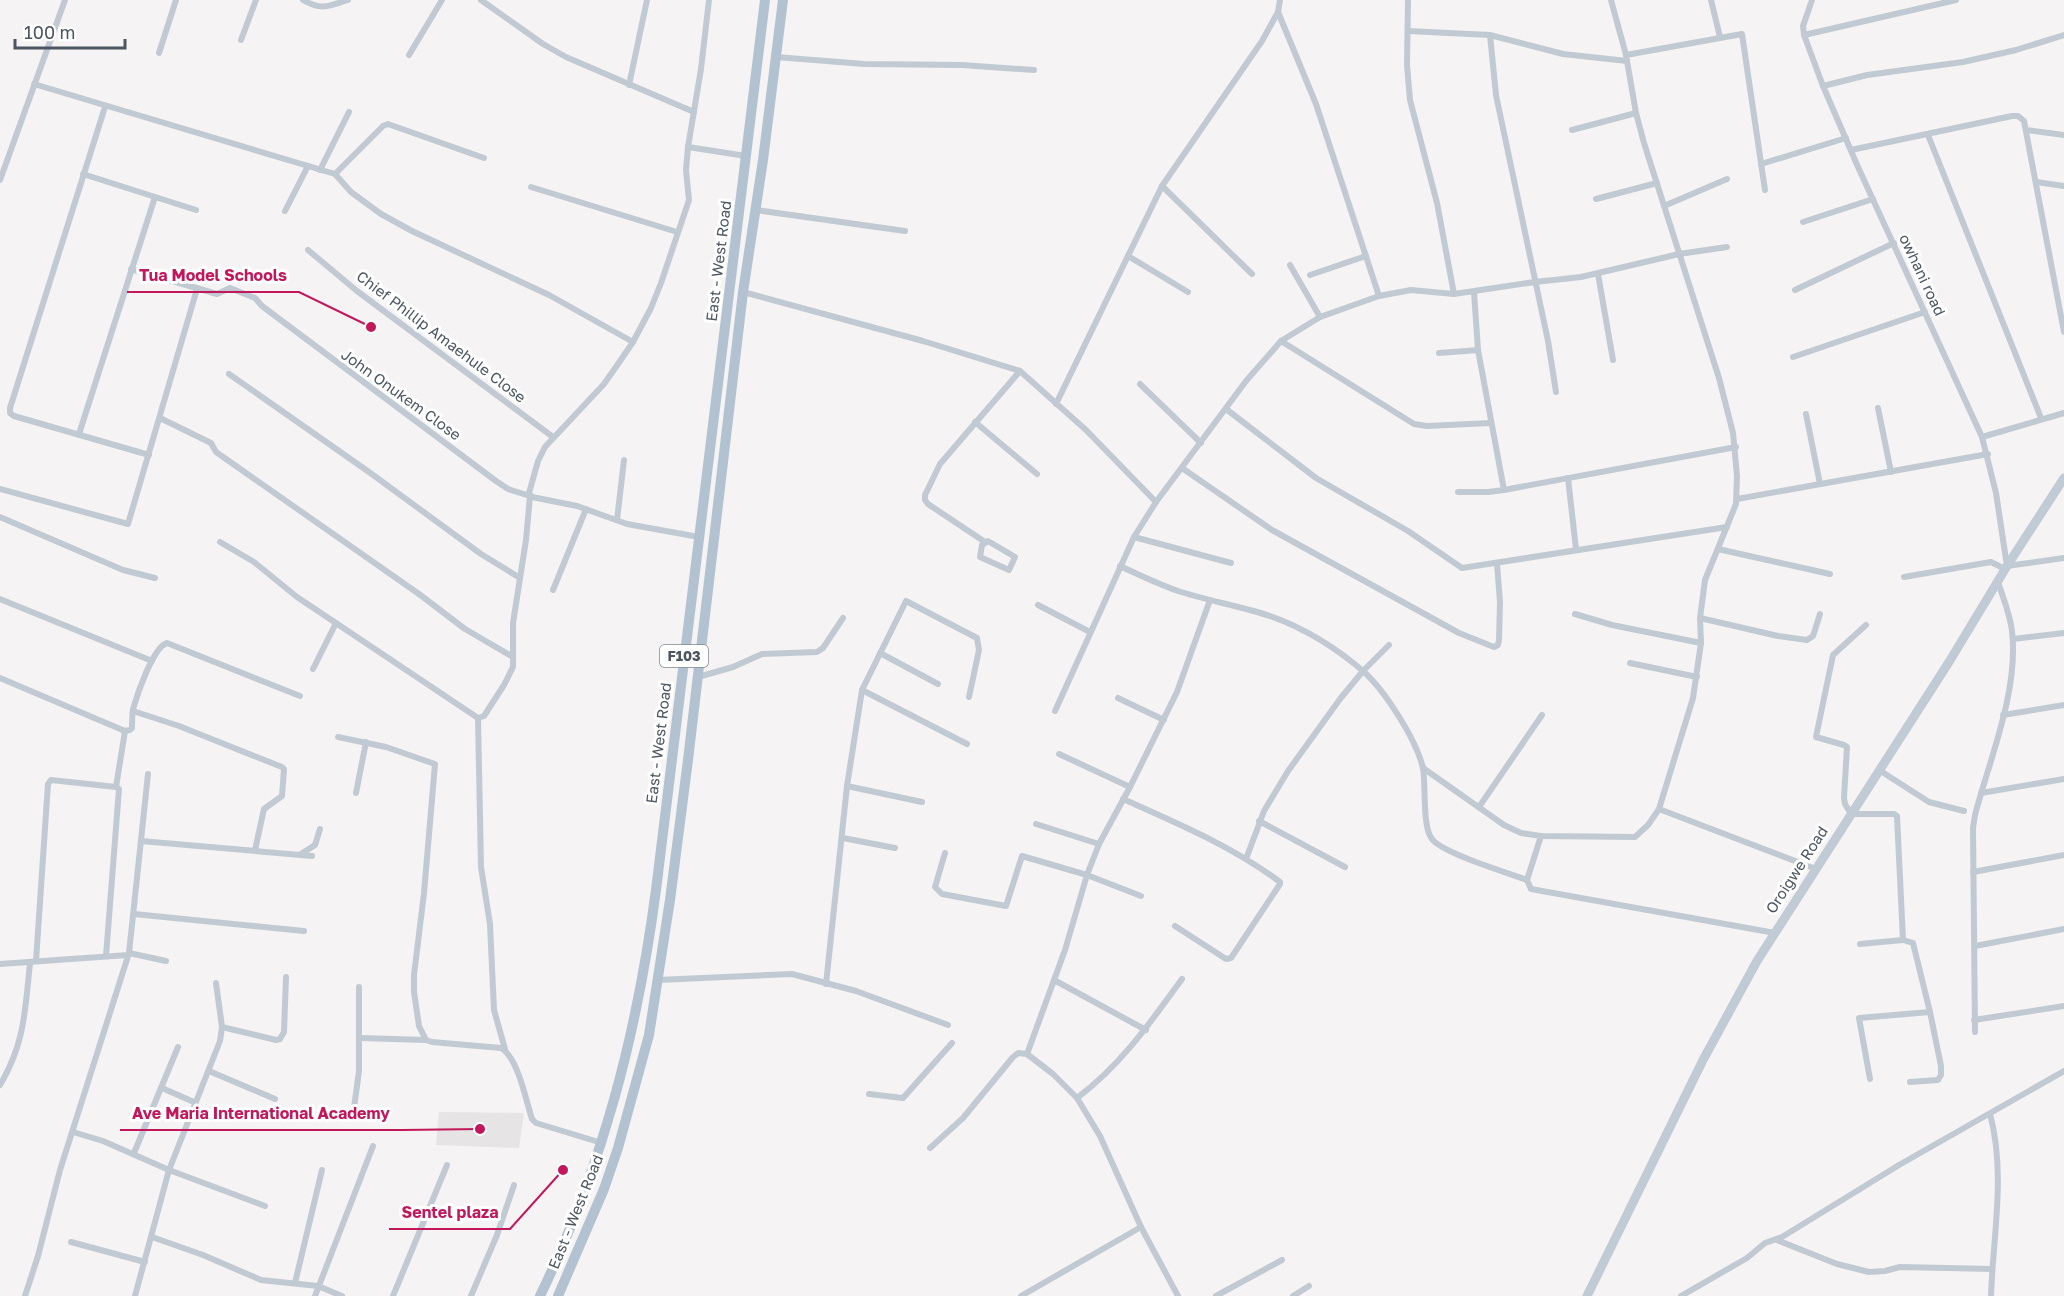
<svg xmlns="http://www.w3.org/2000/svg" width="2064" height="1296" font-family="'Golos Text',sans-serif">
<rect width="100%" height="100%" fill="#f5f3f3"/>
<path fill="#e6e4e5" d="M439 1112 524 1113 519 1148 436 1145Z"/>
<g fill="none" stroke-linecap="round" stroke-linejoin="round">
<g stroke="#c1cad2" stroke-width="6">
<path d="M303 0C322 11 328 6 348 0"/>
<path d="M481 0 543 44 566 57 694 112"/>
<path d="M1408 0 1407 65 1410 100 1437 203 1454 294"/>
<path d="M1711 0 1720 37"/>
<path d="M1812 0 1803 26 1804 35 1823 86 1858 167 1982 437 1996 493 2007 566 2064 558"/>
<path d="M1278 12 1316 104 1379 296"/>
<path d="M1408 31 1490 35 1563 54 1627 61"/>
<path d="M1490 35 1496 95 1548 341 1556 392"/>
<path d="M1804 35 1956 0"/>
<path d="M241 40 256 0"/>
<path d="M159 53 176 0"/>
<path d="M409 55 442 0"/>
<path d="M1626 55 1742 34 1765 190"/>
<path d="M776 57 864 64 962 65 1034 70"/>
<path d="M34 84 335 174 351 192 381 214 412 231 549 295 633 342"/>
<path d="M629 85 647 0"/>
<path d="M1823 86 1867 75 1963 62 2016 50 2064 35"/>
<path d="M105 107 10 408V413L14 416 149 455"/>
<path d="M1572 130 1636 113"/>
<path d="M2026 130 2064 135"/>
<path d="M1928 135 2041 418"/>
<path d="M688 147 746 156"/>
<path d="M1851 150 2012 116H2018L2024 121 2064 332"/>
<path d="M1761 164 1846 138"/>
<path d="M320 170 349 112"/>
<path d="M83 174 196 210"/>
<path d="M335 174 383 126 388 124 484 158"/>
<path d="M0 180 65 0"/>
<path d="M2036 182 2064 186"/>
<path d="M1162 186 1252 274"/>
<path d="M531 187 677 232"/>
<path d="M1596 199 1657 183"/>
<path d="M1664 206 1727 179"/>
<path d="M756 210 905 231"/>
<path d="M285 211 308 166"/>
<path d="M1803 222 1873 199"/>
<path d="M308 250 357 291 553 437"/>
<path d="M1128 256 1188 292"/>
<path d="M1290 265 1320 317"/>
<path d="M131 269 217 294 230 288 255 298 262 306 496 481 508 489 530 496 526 540 513 623V667L504 685 484 716 478 718"/>
<path d="M1598 274 1613 360"/>
<path d="M1310 275 1366 256"/>
<path d="M1795 290 1894 243"/>
<path d="M743 292 923 341 1020 371 1086 430 1156 502"/>
<path d="M1474 292 1478 350 1504 490"/>
<path d="M1281 341 1414 424 1427 426 1491 423"/>
<path d="M1439 353 1478 350"/>
<path d="M1793 357 1925 312"/>
<path d="M229 374 369 472 481 554 520 578"/>
<path d="M1140 384 1201 443"/>
<path d="M1056 404 1162 186 1262 41 1278 12 1280 0"/>
<path d="M1878 408 1891 472"/>
<path d="M1226 409 1316 478 1408 531 1462 568 1727 527"/>
<path d="M1806 414 1820 484"/>
<path d="M160 418 211 443 216 452 419 594 465 629 513 657"/>
<path d="M975 422 1037 474"/>
<path d="M79 434 155 197"/>
<path d="M1982 437 2064 413"/>
<path d="M1182 468 1272 530 1459 633 1494 647 1498 645 1499 640 1500 602 1497 564"/>
<path d="M1568 478 1576 549"/>
<path d="M0 489 128 524 197 289"/>
<path d="M1458 492H1488L1504 490 1736 447"/>
<path d="M1737 499 1988 454"/>
<path d="M0 517 123 570 155 578"/>
<path d="M617 520 624 460"/>
<path d="M699 537 627 524 577 506 532 497 529 493 538 461 545 447 604 384 618 364 633 342 651 308 661 283 689 200 686 170 688 147 701 69 709 0"/>
<path d="M1134 537 1231 563"/>
<path d="M988 541 1015 557 1009 570 980 557 982 545Z"/>
<path d="M220 542 254 562 297 597 478 718"/>
<path d="M985 542 928 504 925 500V495L940 464 1020 371"/>
<path d="M1718 549 1830 574"/>
<path d="M1120 566C1139 575 1158 584 1178 591 1209 601 1240 606 1270 616 1303 627 1338 649 1364 672 1385 691 1416 739 1423 768 1426 784 1422 827 1432 839 1442 853 1508 873 1527 880"/>
<path d="M1904 577 1991 562 2005 569"/>
<path d="M553 590 586 509"/>
<path d="M0 599 152 661"/>
<path d="M1038 605 1090 632"/>
<path d="M1575 614 1612 625 1701 643"/>
<path d="M1700 618 1778 636 1807 640 1813 636 1820 614"/>
<path d="M1866 625 1833 655 1816 737 1844 745 1847 747 1844 798 1845 804 1851 814H1894L1897 816 1903 940 1913 943 1930 1012 1941 1066V1075L1938 1080 1910 1082"/>
<path d="M2013 639 2064 633"/>
<path d="M880 653 938 684"/>
<path d="M1630 663 1697 677"/>
<path d="M313 669 336 623"/>
<path d="M698 677 733 667 762 654 817 652 823 648 843 618"/>
<path d="M0 678 125 731 130 730 132 728C132 722 132 715 133 709 137 695 153 647 167 643L300 696"/>
<path d="M862 690 967 744"/>
<path d="M1118 698 1164 720"/>
<path d="M133 711 179 726 282 767 284 769 282 796 264 809 255 850"/>
<path d="M1055 711 1134 537 1156 502 1246 381 1281 341 1320 317 1379 296 1411 290 1454 294 1535 282 1581 277 1679 254 1727 247"/>
<path d="M2003 715 2064 705"/>
<path d="M478 718 481 867 490 924 494 1010 505 1049"/>
<path d="M338 737 386 747 435 764 424 893 414 975V992L419 1026 426 1040"/>
<path d="M1059 754 1130 787"/>
<path d="M1423 768 1504 825 1521 833 1541 836 1635 837 1648 825 1659 809 1693 698 1701 643 1700 618 1705 580 1736 504 1737 476 1733 433 1719 378 1644 143 1636 113 1626 55 1611 0"/>
<path d="M1879 770 1929 802 1964 811"/>
<path d="M847 786 922 802"/>
<path d="M116 787 125 731"/>
<path d="M356 793 366 742"/>
<path d="M1981 793 2064 779"/>
<path d="M1123 799C1177 823 1232 846 1280 882V884L1231 958 1226 959 1175 926"/>
<path d="M1479 807 1542 715"/>
<path d="M1659 809 1816 869"/>
<path d="M1259 821 1345 867"/>
<path d="M1036 824 1099 844"/>
<path d="M1541 836 1527 880 1531 889 1775 933"/>
<path d="M843 838 895 848"/>
<path d="M141 841 312 856"/>
<path d="M945 853 935 887 942 894 1006 906 1022 856 1087 875 1141 896"/>
<path d="M301 854 315 845 320 829"/>
<path d="M1246 859 1264 811 1288 771 1340 699 1363 671 1389 645"/>
<path d="M1973 872 2064 855"/>
<path d="M134 914 304 931"/>
<path d="M1860 944 1903 940"/>
<path d="M1975 946 2064 929"/>
<path d="M129 953 166 961"/>
<path d="M36 961 48 784 51 780 116 787 119 789 106 956"/>
<path d="M0 964 128 955"/>
<path d="M658 980 792 974 856 991 948 1025"/>
<path d="M1054 980 1146 1030"/>
<path d="M826 984 847 786 862 690 906 601 977 638 979 650 969 697"/>
<path d="M1974 1020 2064 1006"/>
<path d="M222 1027 276 1040 280 1039 284 1032 286 977"/>
<path d="M1975 1032 1973 828 1975 815C1990 758 2019 690 2012 631 2010 614 2003 598 1998 582"/>
<path d="M360 1038 426 1040 432 1042 501 1048C518 1057 526 1101 532 1119L536 1123 602 1143"/>
<path d="M1027 1054 1065 950 1087 875 1099 844 1130 787 1177 692 1210 600"/>
<path d="M209 1071 275 1099"/>
<path d="M1870 1079 1859 1018 1930 1012"/>
<path d="M0 1085C25 1043 25 1010 30 963"/>
<path d="M162 1088 196 1103"/>
<path d="M869 1094 903 1098 952 1043"/>
<path d="M1077 1098C1121 1065 1150 1023 1182 979"/>
<path d="M354 1108 359 1071V987"/>
<path d="M1990 1114C2006 1173 1993 1236 1991 1296"/>
<path d="M73 1132 103 1141 169 1170 265 1206"/>
<path d="M930 1148 963 1118 1013 1057 1018 1053 1027 1054 1053 1074 1077 1098 1100 1136 1141 1227 1178 1296"/>
<path d="M134 1153 178 1047"/>
<path d="M152 1237 203 1255 261 1280 318 1286 342 1296"/>
<path d="M1777 1240 1837 1264 1869 1272 1885 1271 1900 1267 1992 1269"/>
<path d="M71 1242 145 1262"/>
<path d="M295 1283 322 1170"/>
<path d="M25 1296 38 1256 60 1170 129 953 148 774"/>
<path d="M135 1296 169 1170 220 1041 222 1027 216 983"/>
<path d="M315 1296 373 1146"/>
<path d="M393 1296 447 1165"/>
<path d="M471 1296 497 1235 514 1185"/>
<path d="M1021 1296 1141 1227"/>
<path d="M1216 1296 1282 1260"/>
<path d="M1293 1296 1309 1286"/>
<path d="M1681 1296 1747 1258 1765 1243 1782 1237 1899 1165 2064 1071"/>
</g>
<path stroke="#c1cbd6" stroke-width="9" d="M1587 1296 1703 1060 1757 961 1949 662 2007 566 2064 478"/>
<g stroke="#b3c2d1" stroke-width="10">
<path d="M540 1296C603 1165 637 1034 656 890L765 0"/>
<path d="M558 1296 604 1189 618 1148 649 1035 670 900 688 760 743 292 763 160 783 0"/>
</g>
</g>
<g text-anchor="middle" stroke-width="6" stroke-linejoin="round" paint-order="stroke">
<rect fill="#fff" stroke="#808990" stroke-width="1.5" x="660" y="645" width="48" height="22" rx="4.5"/>
<g font-size="14" font-weight="bold" fill="#4a5661">
<text x="684" y="661">F103</text>
</g>
<g font-size="15" fill="#4a5661" stroke="#fff">
<text transform="translate(719 261) rotate(-83)" y="5">East - West Road</text>
<text transform="translate(1922 275) rotate(65)" y="5">owhani road</text>
<text transform="translate(441 337) rotate(37)" y="5">Chief Phillip Amaehule Close</text>
<text transform="translate(401 395) rotate(36)" y="5">John Onukem Close</text>
<text transform="translate(659 743) rotate(-83)" y="5">East - West Road</text>
<text transform="translate(1797 870) rotate(-57)" y="5">Oroigwe Road</text>
<text transform="translate(576 1212) rotate(-68)" y="5">East - West Road</text>
</g>
</g>
<path fill="none" stroke="#c2185b" stroke-width="2" d="M371 327L299 292H127M480 1129L402 1130H120M563 1170L510 1229H389"/>
<g fill="#c2185b" stroke="#fff" stroke-width="2">
<circle cx="371" cy="327" r="6"/>
<circle cx="480" cy="1129" r="6"/>
<circle cx="563" cy="1170" r="6"/>
</g>
<g font-size="16" text-anchor="middle" font-weight="bold" fill="#c2185b" stroke="#fff" stroke-width="6" stroke-linejoin="round" paint-order="stroke">
<text x="213" y="281">Tua Model Schools</text>
<text x="261" y="1119">Ave Maria International Academy</text>
<text x="450" y="1218">Sentel plaza</text>
</g>
<path d="M15 39v9h110v-9" fill="none" stroke="#4a5661" stroke-width="3"/>
<text x="24" y="39" font-size="18" fill="#4a5661" stroke="#ffffff" stroke-width="4.5" paint-order="stroke">100 m</text>
</svg>
